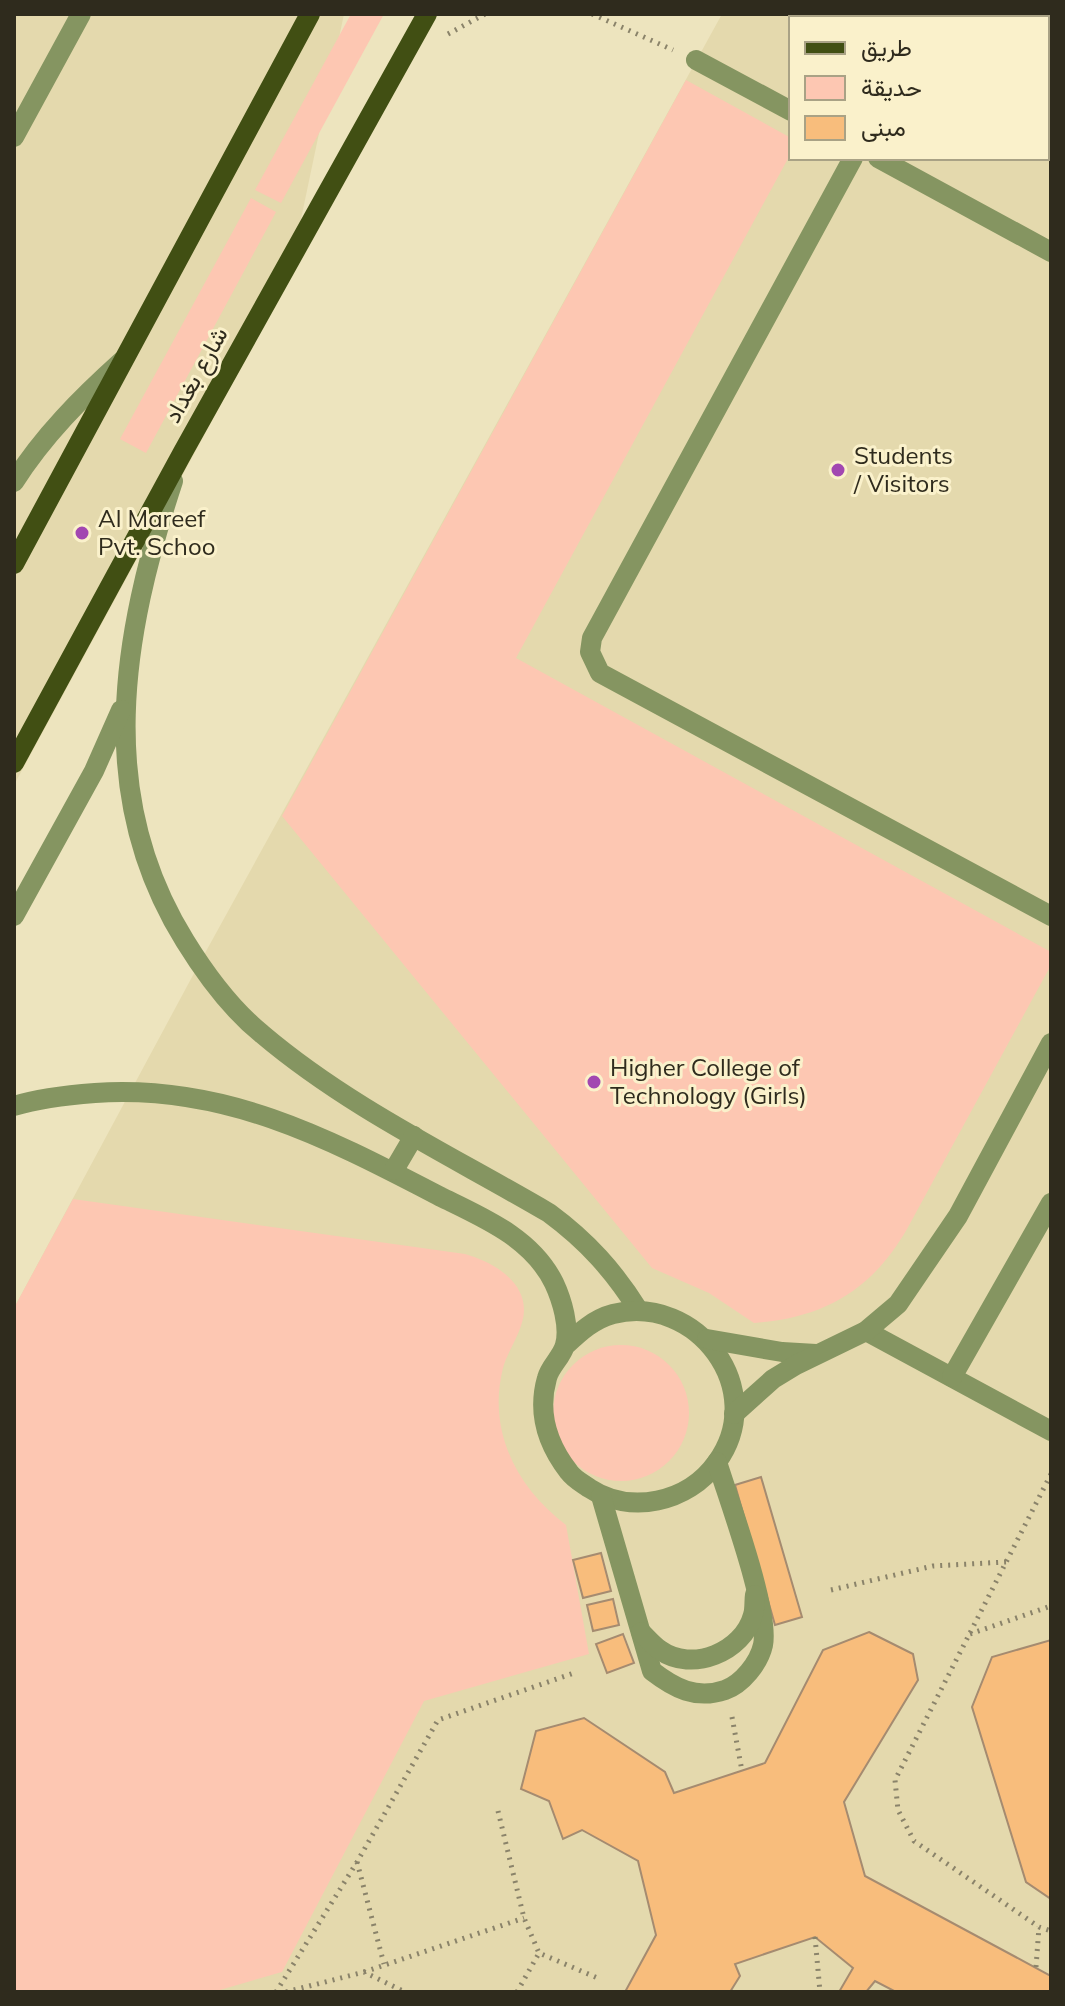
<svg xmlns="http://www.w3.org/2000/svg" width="1065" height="2006" font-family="Mulish,Vazirmatn,sans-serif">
<rect width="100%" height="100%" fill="#ede4be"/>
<g fill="#e4d9ad">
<path d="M14 14H344L288 281 14 785Z"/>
<path d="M722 14H873L881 18H791V158H1047V109L1051 111V1992H14V1308L199 964Z"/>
</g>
<g fill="#fdc7b2">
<path d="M351 14H384L281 203 255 190Z"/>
<path d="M686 80 791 138V153L516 658 1051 952V965L907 1229C872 1290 824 1318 754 1323L709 1293 652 1268 282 816Z"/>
<path d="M251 198 276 212 146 453 120 439Z"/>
<path d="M73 1199 465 1254C490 1261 524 1279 524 1310 524 1329 508 1350 503 1368 487 1431 517 1488 566 1525L589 1654 424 1701 282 1972 213 1992H14V1308Z"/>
<circle cx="621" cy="1413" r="68"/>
</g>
<g fill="#f8bd7c" stroke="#a58b70" stroke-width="2">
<path d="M761 1477 802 1617 775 1625 735 1485Z"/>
<path d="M601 1553 611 1591 583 1598 573 1560Z"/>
<path d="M613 1599 619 1625 593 1631 587 1605Z"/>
<path d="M869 1632 913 1654 918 1680 844 1802 865 1876 1051 1976V1992H896L875 1981 866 1992H839L853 1968 815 1937 735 1964 740 1976 730 1992H625L656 1935 638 1861 582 1830 563 1839 549 1801 521 1789 536 1731 584 1718 665 1772 674 1793 765 1763 823 1650Z"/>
<path d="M623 1634 634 1663 607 1673 596 1644Z"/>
<path d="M1051 1640V1899L1026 1882 972 1707 992 1657Z"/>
</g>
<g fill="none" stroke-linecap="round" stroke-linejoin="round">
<g stroke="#8a836a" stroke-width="5" stroke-dasharray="2 6" stroke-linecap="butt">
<path d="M592 14 673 50"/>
<path d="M448 34 485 14"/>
<path d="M1051 1474 895 1780 898 1810 914 1841 1039 1927 1051 1931"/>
<path d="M831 1590 933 1566 1006 1562"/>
<path d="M970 1634 1051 1606"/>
<path d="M732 1717 742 1771"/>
<path d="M498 1811 524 1918 539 1953 600 1979"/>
<path d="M357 1862 384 1964"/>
<path d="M815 1937 820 1992"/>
<path d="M1036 1967 1039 1927"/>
<path d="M364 1972 524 1918"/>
<path d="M276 1992 357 1862 438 1720 574 1673"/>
<path d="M286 1992 364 1972 405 1992"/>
<path d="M517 1992 539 1953"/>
</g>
<g stroke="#859561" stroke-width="20">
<path d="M696 60 791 111"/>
<path d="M14 137 81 14"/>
<path d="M853 158 592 638 590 652 600 673 1051 916"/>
<path d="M878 158 1051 252"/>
<path d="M173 481C122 636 94 795 185 941 206 975 231 1009 262 1034 348 1107 452 1156 549 1213 587 1241 614 1271 639 1311"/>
<path d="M14 482C43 436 82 397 122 361"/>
<path d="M14 916 94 771 121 710"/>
<path d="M14 1106C40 1098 68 1095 95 1093 226 1084 329 1139 441 1197 484 1218 532 1238 554 1283 562 1300 570 1327 565 1345 562 1357 550 1366 547 1378 537 1413 548 1445 569 1472 574 1479 582 1483 589 1488 630 1515 688 1503 717 1462 769 1390 697 1293 613 1314 594 1319 580 1332 566 1345"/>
<path d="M394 1170 414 1136"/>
<path d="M866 1331 1051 1431"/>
<path d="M707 1339 782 1352 816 1354"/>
<path d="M952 1377 1051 1203"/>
<path d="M734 1414 773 1379 796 1365 866 1331 898 1304 958 1216 1051 1043"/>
<path d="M601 1496 652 1671C674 1688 696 1700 725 1690 742 1684 759 1663 763 1645 770 1611 729 1501 717 1462"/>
<path d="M641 1632C647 1638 653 1645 660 1650 692 1673 743 1652 753 1615 755 1609 754 1601 755 1595"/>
</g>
<g stroke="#414f13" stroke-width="20">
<path d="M14 564 310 14"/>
<path d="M14 763 183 452 427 14"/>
</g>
</g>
<g fill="#a247b1" stroke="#faf1cb" stroke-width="3">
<circle cx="838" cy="470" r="8"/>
<circle cx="82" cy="533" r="8"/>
<circle cx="594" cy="1082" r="8"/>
</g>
<g text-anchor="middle" stroke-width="6" stroke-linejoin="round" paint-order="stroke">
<g font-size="24" fill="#2f2b1d" stroke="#faf1cb">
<text transform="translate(196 375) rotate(-61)" y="8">شارع بغداد</text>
</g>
<g font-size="24" fill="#2f2b1d" stroke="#faf1cb" text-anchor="start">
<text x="854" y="464">Students<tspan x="854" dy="28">/ Visitors</tspan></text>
<text x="98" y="527">Al Mareef<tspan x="98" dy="28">Pvt. Schoo</tspan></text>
<text x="610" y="1076">Higher College of<tspan x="610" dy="28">Technology (Girls)</tspan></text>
</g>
</g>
<rect width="1065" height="2006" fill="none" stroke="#2f2b1d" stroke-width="32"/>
<rect x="789" y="16" width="260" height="144" fill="#faf1cb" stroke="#a9a285" stroke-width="2"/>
<rect x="805" y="42" width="40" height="12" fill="#414f13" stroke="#a9a285" stroke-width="2"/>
<text x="861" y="56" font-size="24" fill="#2f2b1d">طريق</text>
<rect x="805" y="76" width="40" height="24" fill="#fdc7b2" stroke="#a9a285" stroke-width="2"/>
<text x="861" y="96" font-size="24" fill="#2f2b1d">حديقة</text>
<rect x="805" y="116" width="40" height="24" fill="#f8bd7c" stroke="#a9a285" stroke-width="2"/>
<text x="861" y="136" font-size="24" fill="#2f2b1d">مبنى</text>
</svg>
